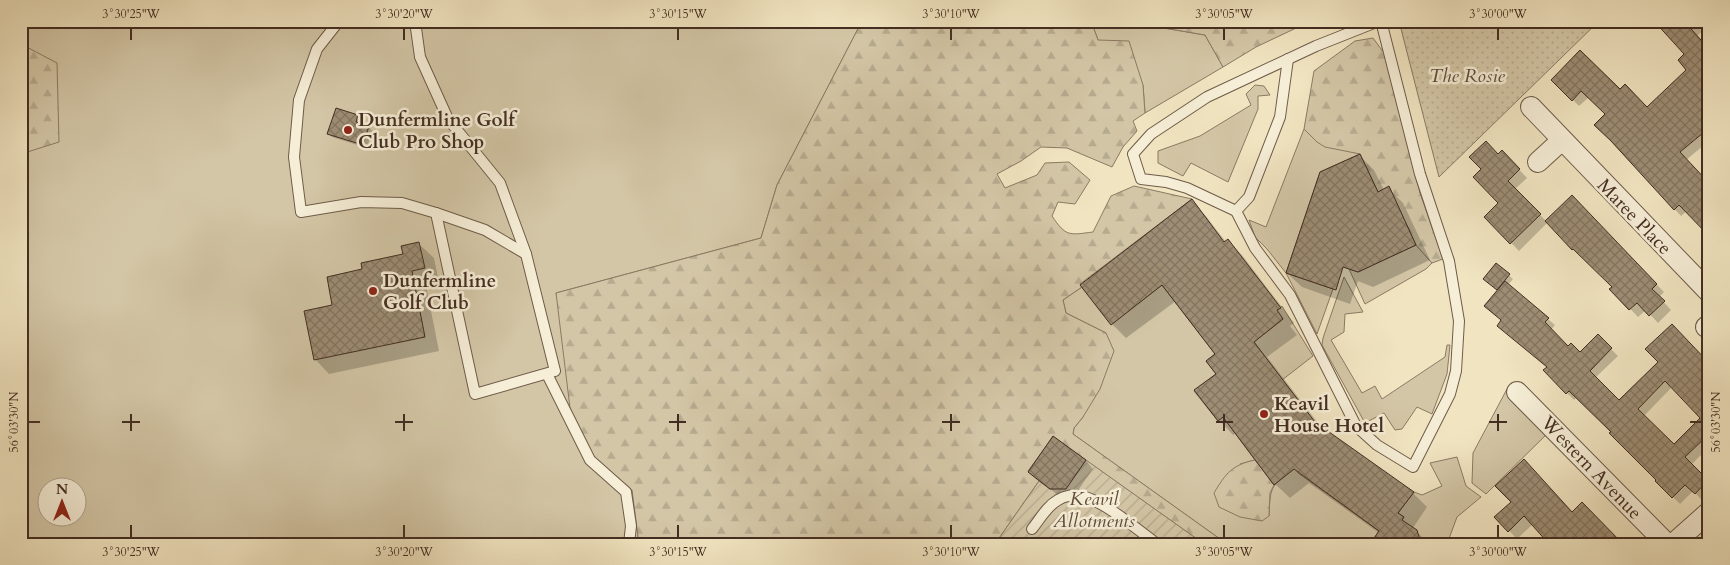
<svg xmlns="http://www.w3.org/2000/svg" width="1730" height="565" font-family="Cardo,serif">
<defs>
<pattern id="forest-firs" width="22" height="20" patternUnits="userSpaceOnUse" patternTransform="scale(1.25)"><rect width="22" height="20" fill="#d3c6a6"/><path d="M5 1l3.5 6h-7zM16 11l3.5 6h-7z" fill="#b6aa8f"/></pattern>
<pattern id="park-dots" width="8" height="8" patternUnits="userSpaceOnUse" patternTransform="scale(1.25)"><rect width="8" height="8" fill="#d3c6a6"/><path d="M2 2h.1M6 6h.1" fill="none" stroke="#b6aa8f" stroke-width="1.8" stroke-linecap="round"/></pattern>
<pattern id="garden-furrows" width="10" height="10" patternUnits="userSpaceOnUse" patternTransform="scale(1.25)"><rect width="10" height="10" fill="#d3c6a6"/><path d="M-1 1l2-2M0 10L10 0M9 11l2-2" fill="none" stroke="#b6aa8f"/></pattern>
<pattern id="building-cross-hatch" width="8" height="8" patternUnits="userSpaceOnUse" patternTransform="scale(1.25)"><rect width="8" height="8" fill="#9d8d74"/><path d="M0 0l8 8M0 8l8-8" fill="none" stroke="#82745f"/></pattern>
</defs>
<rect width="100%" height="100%" fill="#f1e5c1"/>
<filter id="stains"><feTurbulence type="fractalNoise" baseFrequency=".004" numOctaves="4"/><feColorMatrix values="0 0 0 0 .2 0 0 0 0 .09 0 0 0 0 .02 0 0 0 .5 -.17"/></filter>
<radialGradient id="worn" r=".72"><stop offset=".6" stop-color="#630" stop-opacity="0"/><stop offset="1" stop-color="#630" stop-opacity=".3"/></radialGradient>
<g fill="#d3c6a6" stroke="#8b7a64" fill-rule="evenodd">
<path d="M21 21H862L777 185 761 238 556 293 591 454 632 490 639 544H21ZM48 488H78V518H48Z"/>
<path d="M1091 21H1140L1158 27 1205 35 1223 67 1145 113 1143 85 1098 40Z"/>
<path d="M1255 85 1264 86 1270 95 1258 96V109L1228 182 1191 163 1183 176 1158 163V151L1200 136 1251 105 1246 94Z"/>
<path d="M1304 129 1317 142 1360 154 1320 172 1286 273 1333 289 1317 334 1286 273 1267 249 1255 237 1249 220 1266 227Z"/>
<path d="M1416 245 1432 263 1426 269 1365 304 1349 269 1358 272Z"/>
<path d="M1344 277 1363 312 1345 314 1344 332 1331 340 1362 393 1375 386 1382 399 1445 357 1447 345H1450L1447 374 1432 414 1417 407 1402 429 1395 430 1384 413 1365 423 1322 345 1323 338Z"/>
<path d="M1162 285 1215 354 1206 361 1216 374 1194 391 1218 421 1223 417 1255 460 1240 464 1269 516C1270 483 1272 486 1298 466V473L1379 531 1370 544H1227L1073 434 1074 428 1083 417 1106 333 1066 313 1063 300 1082 287 1111 324Z"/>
<path d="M1282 306 1313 356 1282 380 1254 342 1283 319 1277 311Z"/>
<path d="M1507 389 1551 430 1486 494 1472 483 1473 453Z"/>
<path d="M1457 457 1466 486 1481 497 1457 517 1447 544H1421L1402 520 1404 517 1398 513 1414 492 1422 495 1442 486 1430 463Z"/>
</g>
<g fill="url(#forest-firs)" stroke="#8b7a64">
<path d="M862 21H1091L1098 40 1129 41 1143 85 1145 113 1133 121 1137 131 1123 147 1112 167 1067 148 1041 147 1021 161 997 174 1005 188 1037 175 1045 163 1069 162 1090 180 1075 204 1058 202 1052 216C1066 237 1069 235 1093 232L1111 196 1134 186 1192 199 1080 284 1082 287 1063 300 1066 313 1106 333 1114 351 1100 389 1083 417 1074 428 1073 434 1227 544H1204L1053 437 1028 471 1039 481 995 544H639L632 490 591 454 570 408 556 293 761 238 777 185Z"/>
<path d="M1140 21H1311L1256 47 1223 67 1205 35 1158 27Z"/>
<path d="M1373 38 1384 53 1420 193 1443 259 1432 263 1416 245 1389 187 1378 192 1360 154 1325 147 1317 142 1304 129 1314 71 1355 41Z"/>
<path d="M21 44 57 63 59 142 21 154Z"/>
<path d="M1255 460 1274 485 1270 493 1269 516 1262 521 1240 517 1219 507 1214 493C1226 473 1232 465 1255 460Z"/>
</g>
<path fill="url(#park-dots)" stroke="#8b7a64" d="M1399 21H1599L1439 177Z"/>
<path fill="url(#garden-furrows)" stroke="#8b7a64" d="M1086 460 1204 544H995L1039 481 1050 489 1065 488Z"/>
<g fill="#0003" fill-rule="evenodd">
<path d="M1656 21H1693L1702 31 1697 36 1709 50V141L1686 160 1707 182 1709 181V243L1702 236 1706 232 1687 211 1681 216 1596 125 1607 114 1589 97 1579 106 1553 80 1620 90 1647 108 1688 70 1686 55Z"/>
<path d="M358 116 361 120 360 124 369 127 372 131 367 148 332 137 329 134Z"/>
<path d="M1359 155 1374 170 1384 190 1388 188 1403 203 1430 260 1373 287 1358 281 1350 304 1302 287 1287 273Z"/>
<path d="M1498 156 1510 160 1527 178 1515 189 1546 221 1572 197 1664 292 1659 297 1671 310 1658 323 1646 310 1638 317 1611 289 1614 287 1582 256 1581 257 1548 222 1519 251 1486 217 1499 203Z"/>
<path d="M1191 201 1206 216 1226 242 1227 240 1242 255 1294 323 1290 326 1297 335 1267 357 1322 428 1413 493 1427 507 1413 528 1429 544H1371L1379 533 1309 483 1290 498 1275 484 1236 433 1233 435 1219 420 1196 391 1217 374 1216 354 1176 301 1126 338 1112 324Z"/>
<path d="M419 244 434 258 439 283 426 286 439 351 329 374 315 359 334 306 364 270 405 255Z"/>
<path d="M1497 265 1513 279 1508 285 1555 325 1551 330 1568 347 1580 354 1598 336 1618 356 1595 378 1619 402 1659 362 1709 364V447L1691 465 1709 482V493L1702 500 1693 491 1680 504 1657 481 1658 480 1612 432 1577 397 1574 400 1545 370 1548 367 1502 321 1498 291 1488 283ZM1672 387 1702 418 1674 445 1644 416Z"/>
<path d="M1053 438 1086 461 1093 469 1074 496H1059L1029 472Z"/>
<path d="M1512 502 1533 524 1517 539 1496 517Z"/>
</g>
<g fill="url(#building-cross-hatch)" stroke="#432d21" fill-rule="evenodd">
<path d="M1654 21H1684L1709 49V128L1680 152 1709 183V236L1679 205 1674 210 1611 141 1594 125 1605 114 1581 91 1572 101 1551 80 1580 50 1620 89 1625 84 1647 107 1686 70 1678 60 1684 54Z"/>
<path d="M336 108 358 115 356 122 369 126 363 145 327 134Z"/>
<path d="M1486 141 1498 154 1502 150 1520 169 1508 181 1541 214 1510 244 1484 217 1498 203 1473 177 1481 169 1469 157Z"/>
<path d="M1360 154 1378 192 1389 186 1416 245 1358 272 1343 267 1336 290 1286 273 1320 172Z"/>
<path d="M1572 195 1657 284 1652 289 1665 301 1649 316 1637 303 1629 310 1609 289 1612 287 1573 249 1572 250 1545 221Z"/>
<path d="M1192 199 1224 242 1228 239 1281 308 1277 310 1283 319 1254 342 1315 422 1414 492 1398 513 1404 517 1402 520 1417 530 1421 544H1370L1379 531 1294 469 1274 485 1223 417 1218 421 1194 390 1216 374 1206 361 1215 354 1162 285 1111 325 1080 285Z"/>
<path d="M419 242 425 268 412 271 425 337 314 360 304 311 332 305 327 277 362 269 361 263 403 254 401 246Z"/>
<path d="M1496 263 1510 274 1497 290 1483 279Z"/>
<path d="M1505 281 1549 318 1545 322 1568 346 1571 343 1580 352 1598 334 1612 348 1590 371 1619 400 1658 362 1645 349 1672 324 1709 363V434L1685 457 1708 480 1695 494 1685 485 1672 498 1655 481 1656 480 1609 433 1611 432 1569 391 1566 394 1543 370 1547 367 1497 326 1501 320 1484 306ZM1665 381 1700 418 1674 444 1638 409Z"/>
<path d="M1053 436 1086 460 1066 489H1050L1028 472Z"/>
<path d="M1524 459 1572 512 1582 502 1623 544H1549L1524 516 1508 532 1494 517 1511 502 1495 486Z"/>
</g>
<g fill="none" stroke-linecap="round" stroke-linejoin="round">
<g stroke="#6e5b49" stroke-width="12">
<g id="lane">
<path d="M339 21 317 49 299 100 294 157 301 212 361 202 402 203 436 213 475 394 555 371 526 254 500 183 448 119 420 57 415 21"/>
<path d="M1379 21 1316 46 1207 97 1151 134 1133 154 1141 179 1166 182 1187 188 1236 211 1255 248 1290 295 1356 426 1377 445 1413 467 1450 394 1456 371 1459 321 1449 261 1420 174 1381 21"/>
<path d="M1236 211 1249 197 1280 117 1288 59"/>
<path d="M436 213 485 230 526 254"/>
<path d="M547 374 590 460 626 492 631 526 629 544"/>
<path d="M1032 529C1040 519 1047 506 1058 500 1064 496 1074 494 1081 496 1103 500 1138 530 1157 544"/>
</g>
</g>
<g stroke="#6e5b49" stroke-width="22">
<g id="street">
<path d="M1531 107 1709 292"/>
<path d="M1538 162 1562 140"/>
<path d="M1706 327 1709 325"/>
<path d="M1517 392 1667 544"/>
<path d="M1673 544 1709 512"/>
</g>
</g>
<use href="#lane" stroke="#f6eed7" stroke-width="10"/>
<use href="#street" stroke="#f6eed7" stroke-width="20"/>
</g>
<path fill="none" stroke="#432d21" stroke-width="2" d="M131 28V40M404 28V40M678 28V40M951 28V40M1224 28V40M1498 28V40M131 414V431M404 414V431M678 414V431M951 414V431M1224 414V431M1498 414V431M28 422H40M122 422H140M395 422H413M669 422H686M942 422H960M1216 422H1233M1489 422H1507M1690 422H1702M131 525V538M404 525V538M678 525V538M951 525V538M1224 525V538M1498 525V538"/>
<g fill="#8f2418" stroke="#f6eed7" stroke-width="2">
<circle cx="348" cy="130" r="5"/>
<circle cx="373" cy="291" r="5"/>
<circle cx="1264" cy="414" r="5"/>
</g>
<g text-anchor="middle" stroke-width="5" stroke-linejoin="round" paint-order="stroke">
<g font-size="19" font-style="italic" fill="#604c3c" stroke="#f6eed7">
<text x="1467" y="82">The Rosie</text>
<text x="1094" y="505">Keavil<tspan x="1094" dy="22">Allotments</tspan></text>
</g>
<g font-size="19" font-weight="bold" fill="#432d21" stroke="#f6eed7" text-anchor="start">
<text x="358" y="126">Dunfermline Golf<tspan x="358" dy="22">Club Pro Shop</tspan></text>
<text x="383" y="287">Dunfermline<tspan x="383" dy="22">Golf Club</tspan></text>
<text x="1274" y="410">Keavil<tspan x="1274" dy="22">House Hotel</tspan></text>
</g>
<g font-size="19" fill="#432d21" stroke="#f6eed7">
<text transform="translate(1635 216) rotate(46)" y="7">Maree Place</text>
<text transform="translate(1592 467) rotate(46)" y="7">Western Avenue</text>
</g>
</g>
<rect width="1730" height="565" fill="none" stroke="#f1e5c1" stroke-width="55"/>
<g transform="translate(62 502)"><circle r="24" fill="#f6eed7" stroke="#aea18e"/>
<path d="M0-4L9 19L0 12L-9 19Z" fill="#8f2418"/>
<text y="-8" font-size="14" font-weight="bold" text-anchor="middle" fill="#432d21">N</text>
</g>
<rect x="28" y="28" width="1674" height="510" fill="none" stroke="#432d21" stroke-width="2"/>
<g font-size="12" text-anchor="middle" fill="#432d21">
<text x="131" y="18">3°30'25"W</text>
<text x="404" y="18">3°30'20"W</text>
<text x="678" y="18">3°30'15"W</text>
<text x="951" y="18">3°30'10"W</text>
<text x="1224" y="18">3°30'05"W</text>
<text x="1498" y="18">3°30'00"W</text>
<text transform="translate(14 422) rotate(-90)" y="4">56°03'30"N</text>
<text transform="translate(1716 422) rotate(-90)" y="4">56°03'30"N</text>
<text x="131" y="556">3°30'25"W</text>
<text x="404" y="556">3°30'20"W</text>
<text x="678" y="556">3°30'15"W</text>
<text x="951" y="556">3°30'10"W</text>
<text x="1224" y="556">3°30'05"W</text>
<text x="1498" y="556">3°30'00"W</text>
</g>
<rect width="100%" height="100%" filter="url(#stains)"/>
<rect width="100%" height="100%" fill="url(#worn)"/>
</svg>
